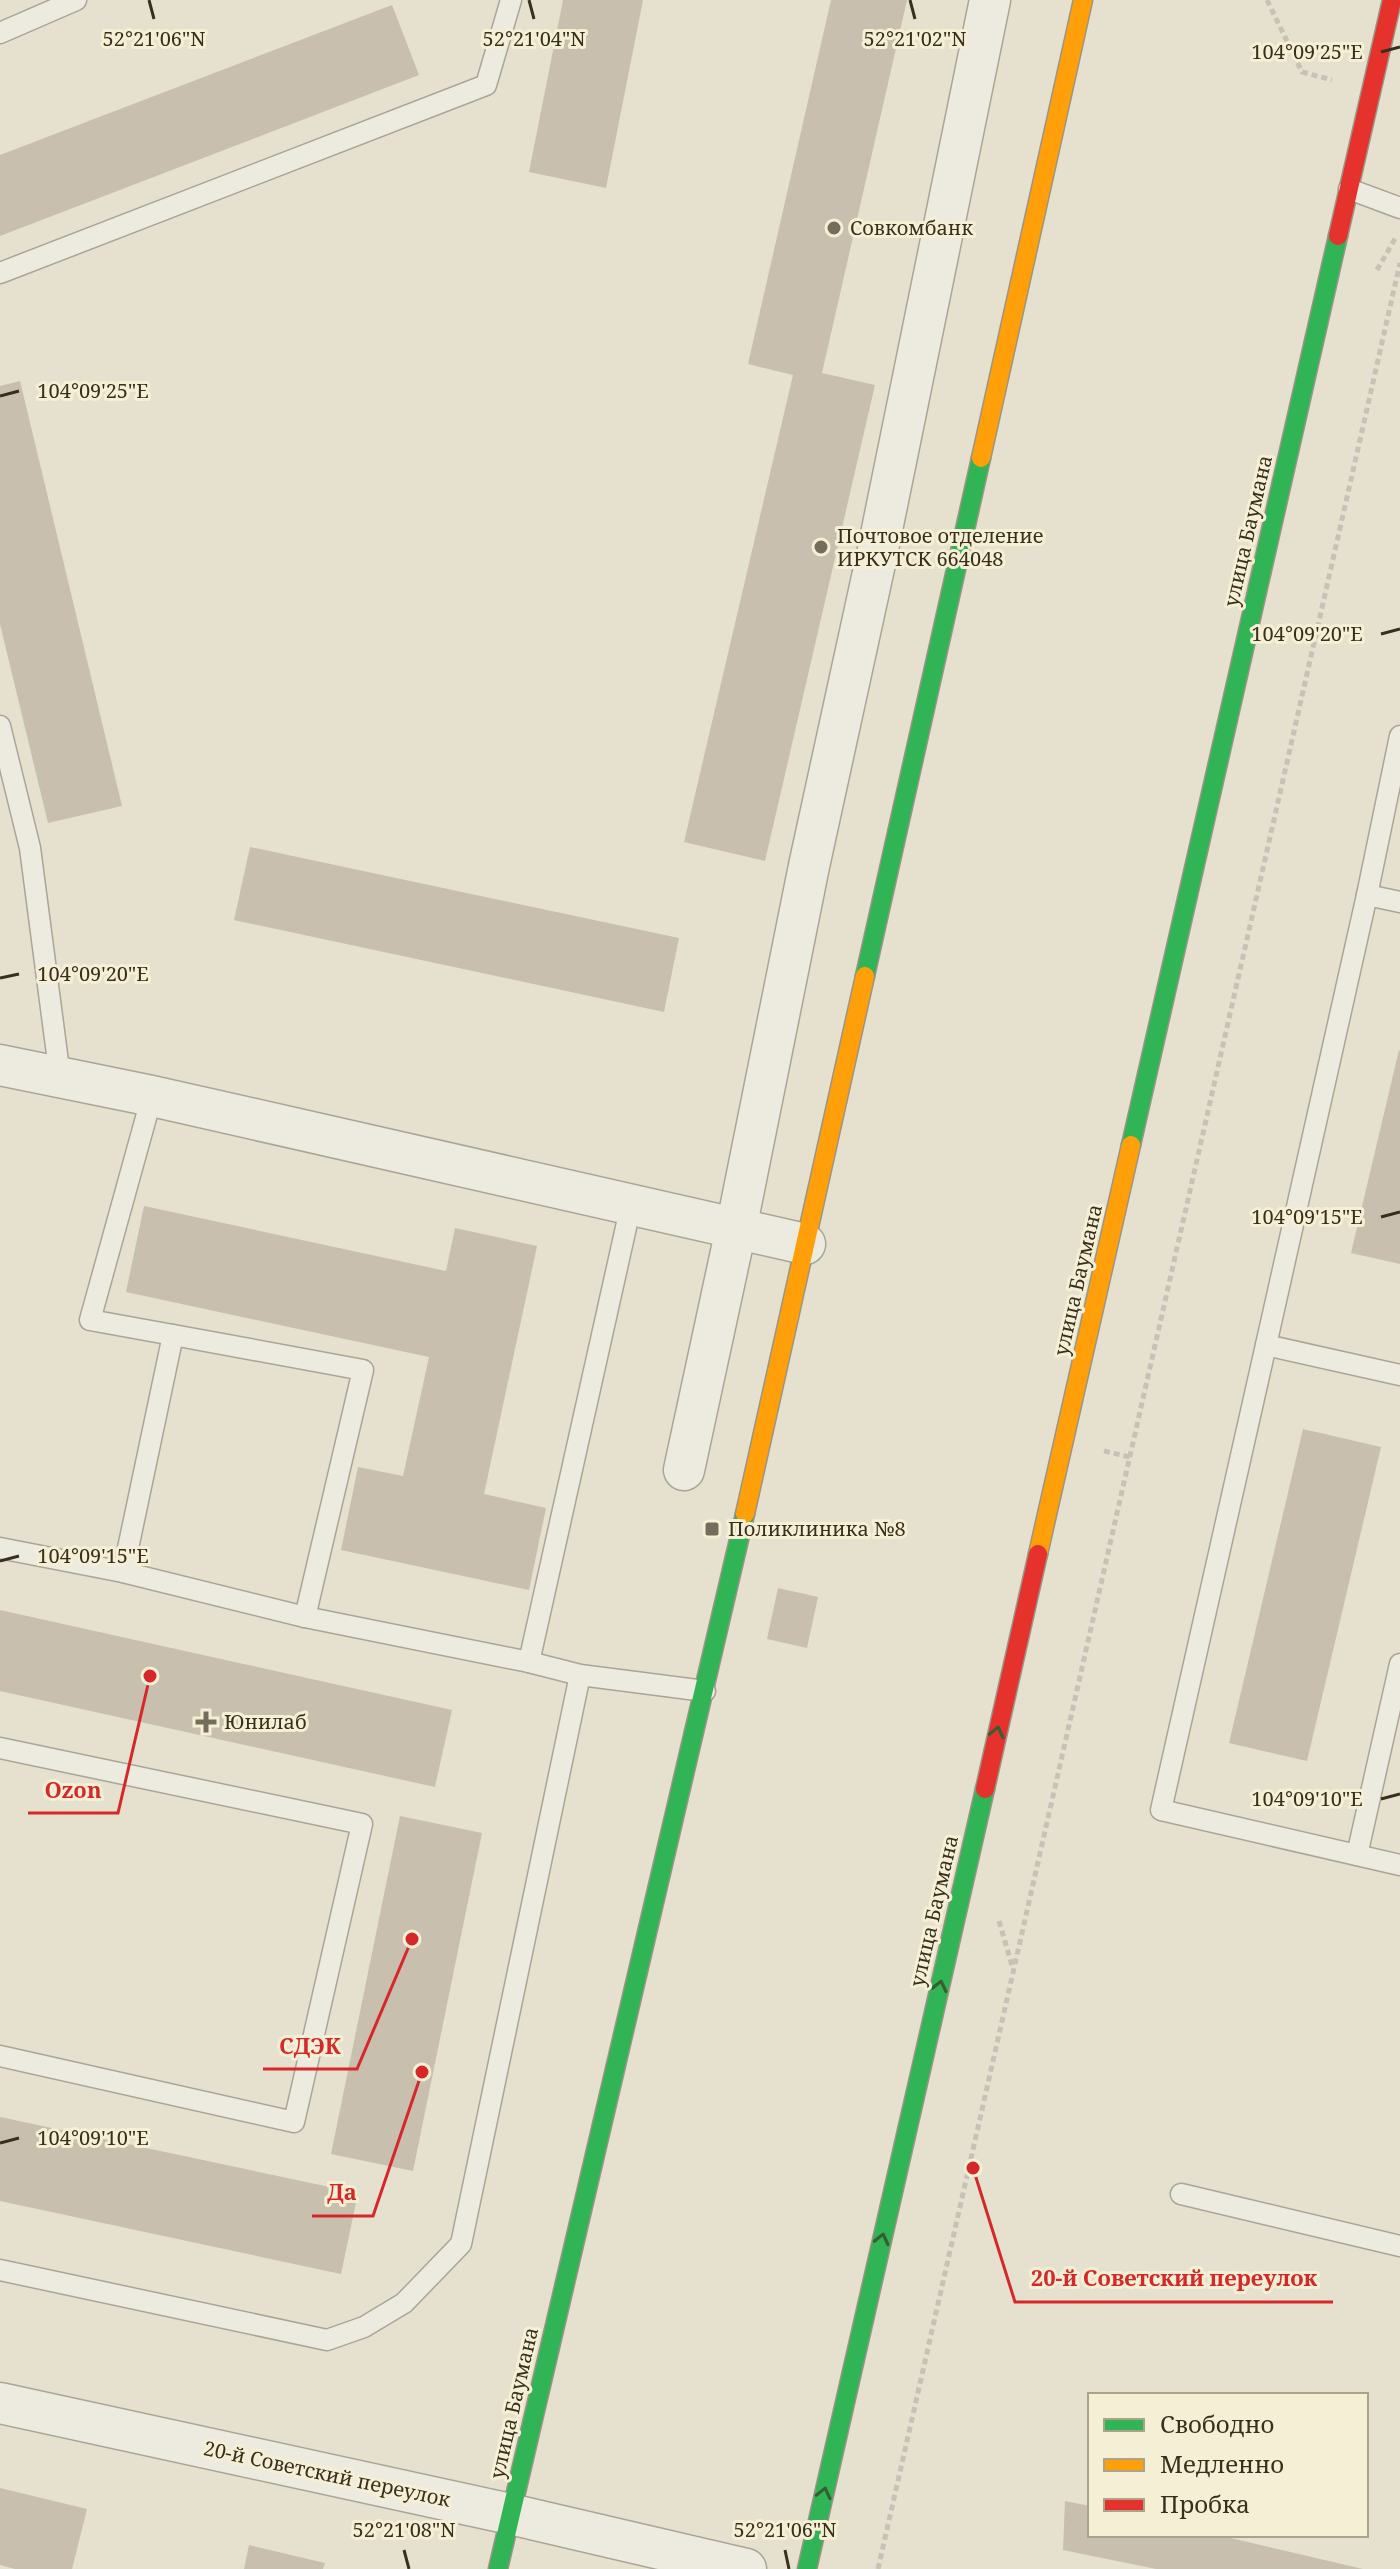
<svg xmlns="http://www.w3.org/2000/svg" width="1400" height="2569" font-family="'Noto Serif',serif">
<rect width="100%" height="100%" fill="#e5e1ce"/>
<g fill="#c8bfaf">
<path d="M563 0H643L606 188 529 172Z"/>
<path d="M831 0H907L822 373 875 385 765 861 684 842 793 375 748 364Z"/>
<path d="M392 5 419 75 0 236V155Z"/>
<path d="M20 381 122 806 48 823 0 624V386Z"/>
<path d="M250 847 679 938 664 1012 234 920Z"/>
<path d="M1399 1050 1400 1051V1264L1351 1253Z"/>
<path d="M144 1206 446 1271 455 1228 537 1246 484 1494 546 1508 529 1590 341 1550 358 1467 403 1476 429 1357 126 1292Z"/>
<path d="M1303 1429 1381 1447 1307 1761 1229 1743Z"/>
<path d="M778 1588 818 1597 807 1648 767 1639Z"/>
<path d="M0 1610 452 1710 435 1787 0 1691Z"/>
<path d="M400 1816 482 1833 413 2171 331 2154Z"/>
<path d="M0 2117 358 2193 341 2274 0 2201Z"/>
<path d="M0 2488 87 2509 72 2569H15L0 2565Z"/>
<path d="M1065 2501 1090 2506V2535H1218L1363 2569H1156L1063 2550Z"/>
<path d="M249 2545 325 2563 323 2569H244Z"/>
</g>
<g fill="none" stroke-linecap="round" stroke-linejoin="round">
<g stroke="#aaa597" stroke-width="23">
<g id="lane">
<path d="M0 33 76 0"/>
<path d="M1349 189 1400 208"/>
<path d="M0 273 486 85 511 0"/>
<path d="M0 726 30 848 60 1077"/>
<path d="M1400 736 1367 895 1266 1345 1400 1375"/>
<path d="M1367 895 1400 902"/>
<path d="M152 1096 90 1320 173 1335 123 1572 305 1617 529 1662 631 1205"/>
<path d="M173 1335 363 1370 305 1617"/>
<path d="M1266 1345 1161 1810 1400 1865"/>
<path d="M0 1548 123 1572"/>
<path d="M529 1662 580 1675 705 1691"/>
<path d="M0 1748 362 1824 294 2122 0 2056"/>
<path d="M1357 1855 1400 1664"/>
<path d="M1181 2194 1400 2246"/>
<path d="M0 2270 327 2340 364 2327 404 2303 461 2244 580 1675"/>
</g>
</g>
<g stroke="#aaa597" stroke-width="43">
<g id="street">
<path d="M0 1065 152 1096 805 1244"/>
<path d="M684 1470 736 1229 809 866 876 559 990 0"/>
<path d="M0 2403 510 2514 746 2569"/>
</g>
</g>
<g stroke="#9a9586" stroke-width="21">
<g id="fast">
<path d="M865 976 981 458"/>
<path d="M1131 1145 1338 236"/>
<path d="M498 2569 745 1514"/>
<path d="M807 2569 985 1789"/>
</g>
</g>
<g stroke="#9a9586" stroke-width="21">
<g id="slow">
<path d="M981 458 1083 0"/>
<path d="M745 1514 865 976"/>
<path d="M1038 1554 1131 1145"/>
</g>
</g>
<g stroke="#9a9586" stroke-width="21">
<g id="jam">
<path d="M1338 236 1392 0"/>
<path d="M985 1789 1038 1554"/>
</g>
</g>
<g stroke="#c6c2b6" stroke-width="5" stroke-dasharray="6 4" stroke-linecap="butt">
<path d="M1267 0 1302 72 1332 80"/>
<path d="M1377 270 1396 237"/>
<path d="M1104 1451 1130 1457"/>
<path d="M999 1921 1013 1969"/>
<path d="M878 2569 1400 263"/>
</g>
<use href="#lane" stroke="#edeadf" stroke-width="20"/>
<use href="#street" stroke="#edeadf" stroke-width="40"/>
<use href="#fast" stroke="#30b455" stroke-width="18"/>
<use href="#slow" stroke="#ff9f0a" stroke-width="18"/>
<use href="#jam" stroke="#e5322d" stroke-width="18"/>
</g>
<defs><path id="oneway-chevron" d="M-2-3.5L2.5 0L-2 3.5" fill="none" stroke-width="1.6" stroke-linecap="round" stroke-linejoin="round" transform="scale(2)"/></defs>
<g stroke="#365e32">
<use href="#oneway-chevron" transform="translate(997 1732) rotate(-77)"/>
<use href="#oneway-chevron" transform="translate(940 1986) rotate(-77)"/>
<use href="#oneway-chevron" transform="translate(882 2239) rotate(-77)"/>
<use href="#oneway-chevron" transform="translate(824 2493) rotate(-77)"/>
</g>
<path fill="none" stroke="#392f1f" stroke-width="3" d="M149 0 154 19M529 0 534 19M910 0 915 19M1381 52 1400 47M0 396 19 391M1381 634 1400 629M0 978 19 974M1381 1217 1400 1212M0 1561 19 1556M1381 1799 1400 1794M0 2143 19 2138M404 2550 409 2569M785 2550 789 2569"/>
<g fill="#756d5c" stroke="#f5f0d5" stroke-width="3">
<circle cx="834" cy="228" r="8"/>
<circle cx="821" cy="547" r="8"/>
<rect x="704" y="1521" width="16" height="16" rx="4"/>
<path d="M202 1710h8v8h8v8h-8v8h-8v-8h-8v-8h8z"/>
</g>
<g text-anchor="middle" stroke-width="6" stroke-linejoin="round" paint-order="stroke">
<g font-size="20" fill="#392f1f" stroke="#f5f0d5" text-anchor="start">
<text x="850" y="235">Совкомбанк</text>
<text x="837" y="543">Почтовое отделение<tspan x="837" dy="23">ИРКУТСК 664048</tspan></text>
<text x="728" y="1536">Поликлиника №8</text>
<text x="224" y="1729">Юнилаб</text>
</g>
<g font-size="20" fill="#392f1f" stroke="#f5f0d5">
<text transform="translate(1248 531) rotate(-77)" y="7">улица Баумана</text>
<text transform="translate(1078 1280) rotate(-77)" y="7">улица Баумана</text>
<text transform="translate(934 1911) rotate(-77)" y="7">улица Баумана</text>
<text transform="translate(514 2403) rotate(-77)" y="7">улица Баумана</text>
<text transform="translate(327 2474) rotate(12)" y="7">20-й Советский переулок</text>
</g>
</g>
<g font-size="20" text-anchor="middle" fill="#392f1f" stroke="#f5f0d5" stroke-width="6" stroke-linejoin="round" paint-order="stroke">
<text x="154" y="46">52°21'06"N</text>
<text x="534" y="46">52°21'04"N</text>
<text x="915" y="46">52°21'02"N</text>
<text x="1307" y="59">104°09'25"E</text>
<text x="93" y="398">104°09'25"E</text>
<text x="1307" y="641">104°09'20"E</text>
<text x="93" y="981">104°09'20"E</text>
<text x="1307" y="1224">104°09'15"E</text>
<text x="93" y="1563">104°09'15"E</text>
<text x="1307" y="1806">104°09'10"E</text>
<text x="93" y="2145">104°09'10"E</text>
<text x="404" y="2537">52°21'08"N</text>
<text x="785" y="2537">52°21'06"N</text>
</g>
<path fill="none" stroke="#d62828" stroke-width="3" d="M150 1676L118 1813H28M412 1939L357 2069H263M422 2072L373 2216H312M973 2168L1015 2302H1333"/>
<g fill="#d62828" stroke="#f5f0d5" stroke-width="3">
<circle cx="150" cy="1676" r="8"/>
<circle cx="412" cy="1939" r="8"/>
<circle cx="422" cy="2072" r="8"/>
<circle cx="973" cy="2168" r="8"/>
</g>
<g font-size="22" text-anchor="middle" font-weight="bold" fill="#d62828" stroke="#f5f0d5" stroke-width="6" stroke-linejoin="round" paint-order="stroke">
<text x="73" y="1798">Ozon</text>
<text x="310" y="2054">СДЭК</text>
<text x="342" y="2200">Да</text>
<text x="1174" y="2286">20-й Советский переулок</text>
</g>
<rect x="1088" y="2393" width="280" height="144" fill="#f5f0d5" stroke="#aaa38c" stroke-width="2"/>
<rect x="1104" y="2419" width="40" height="12" fill="#30b455" stroke="#aaa38c" stroke-width="2"/>
<text x="1160" y="2433" font-size="24" fill="#392f1f">Свободно</text>
<rect x="1104" y="2459" width="40" height="12" fill="#ff9f0a" stroke="#aaa38c" stroke-width="2"/>
<text x="1160" y="2473" font-size="24" fill="#392f1f">Медленно</text>
<rect x="1104" y="2499" width="40" height="12" fill="#e5322d" stroke="#aaa38c" stroke-width="2"/>
<text x="1160" y="2513" font-size="24" fill="#392f1f">Пробка</text>
</svg>
